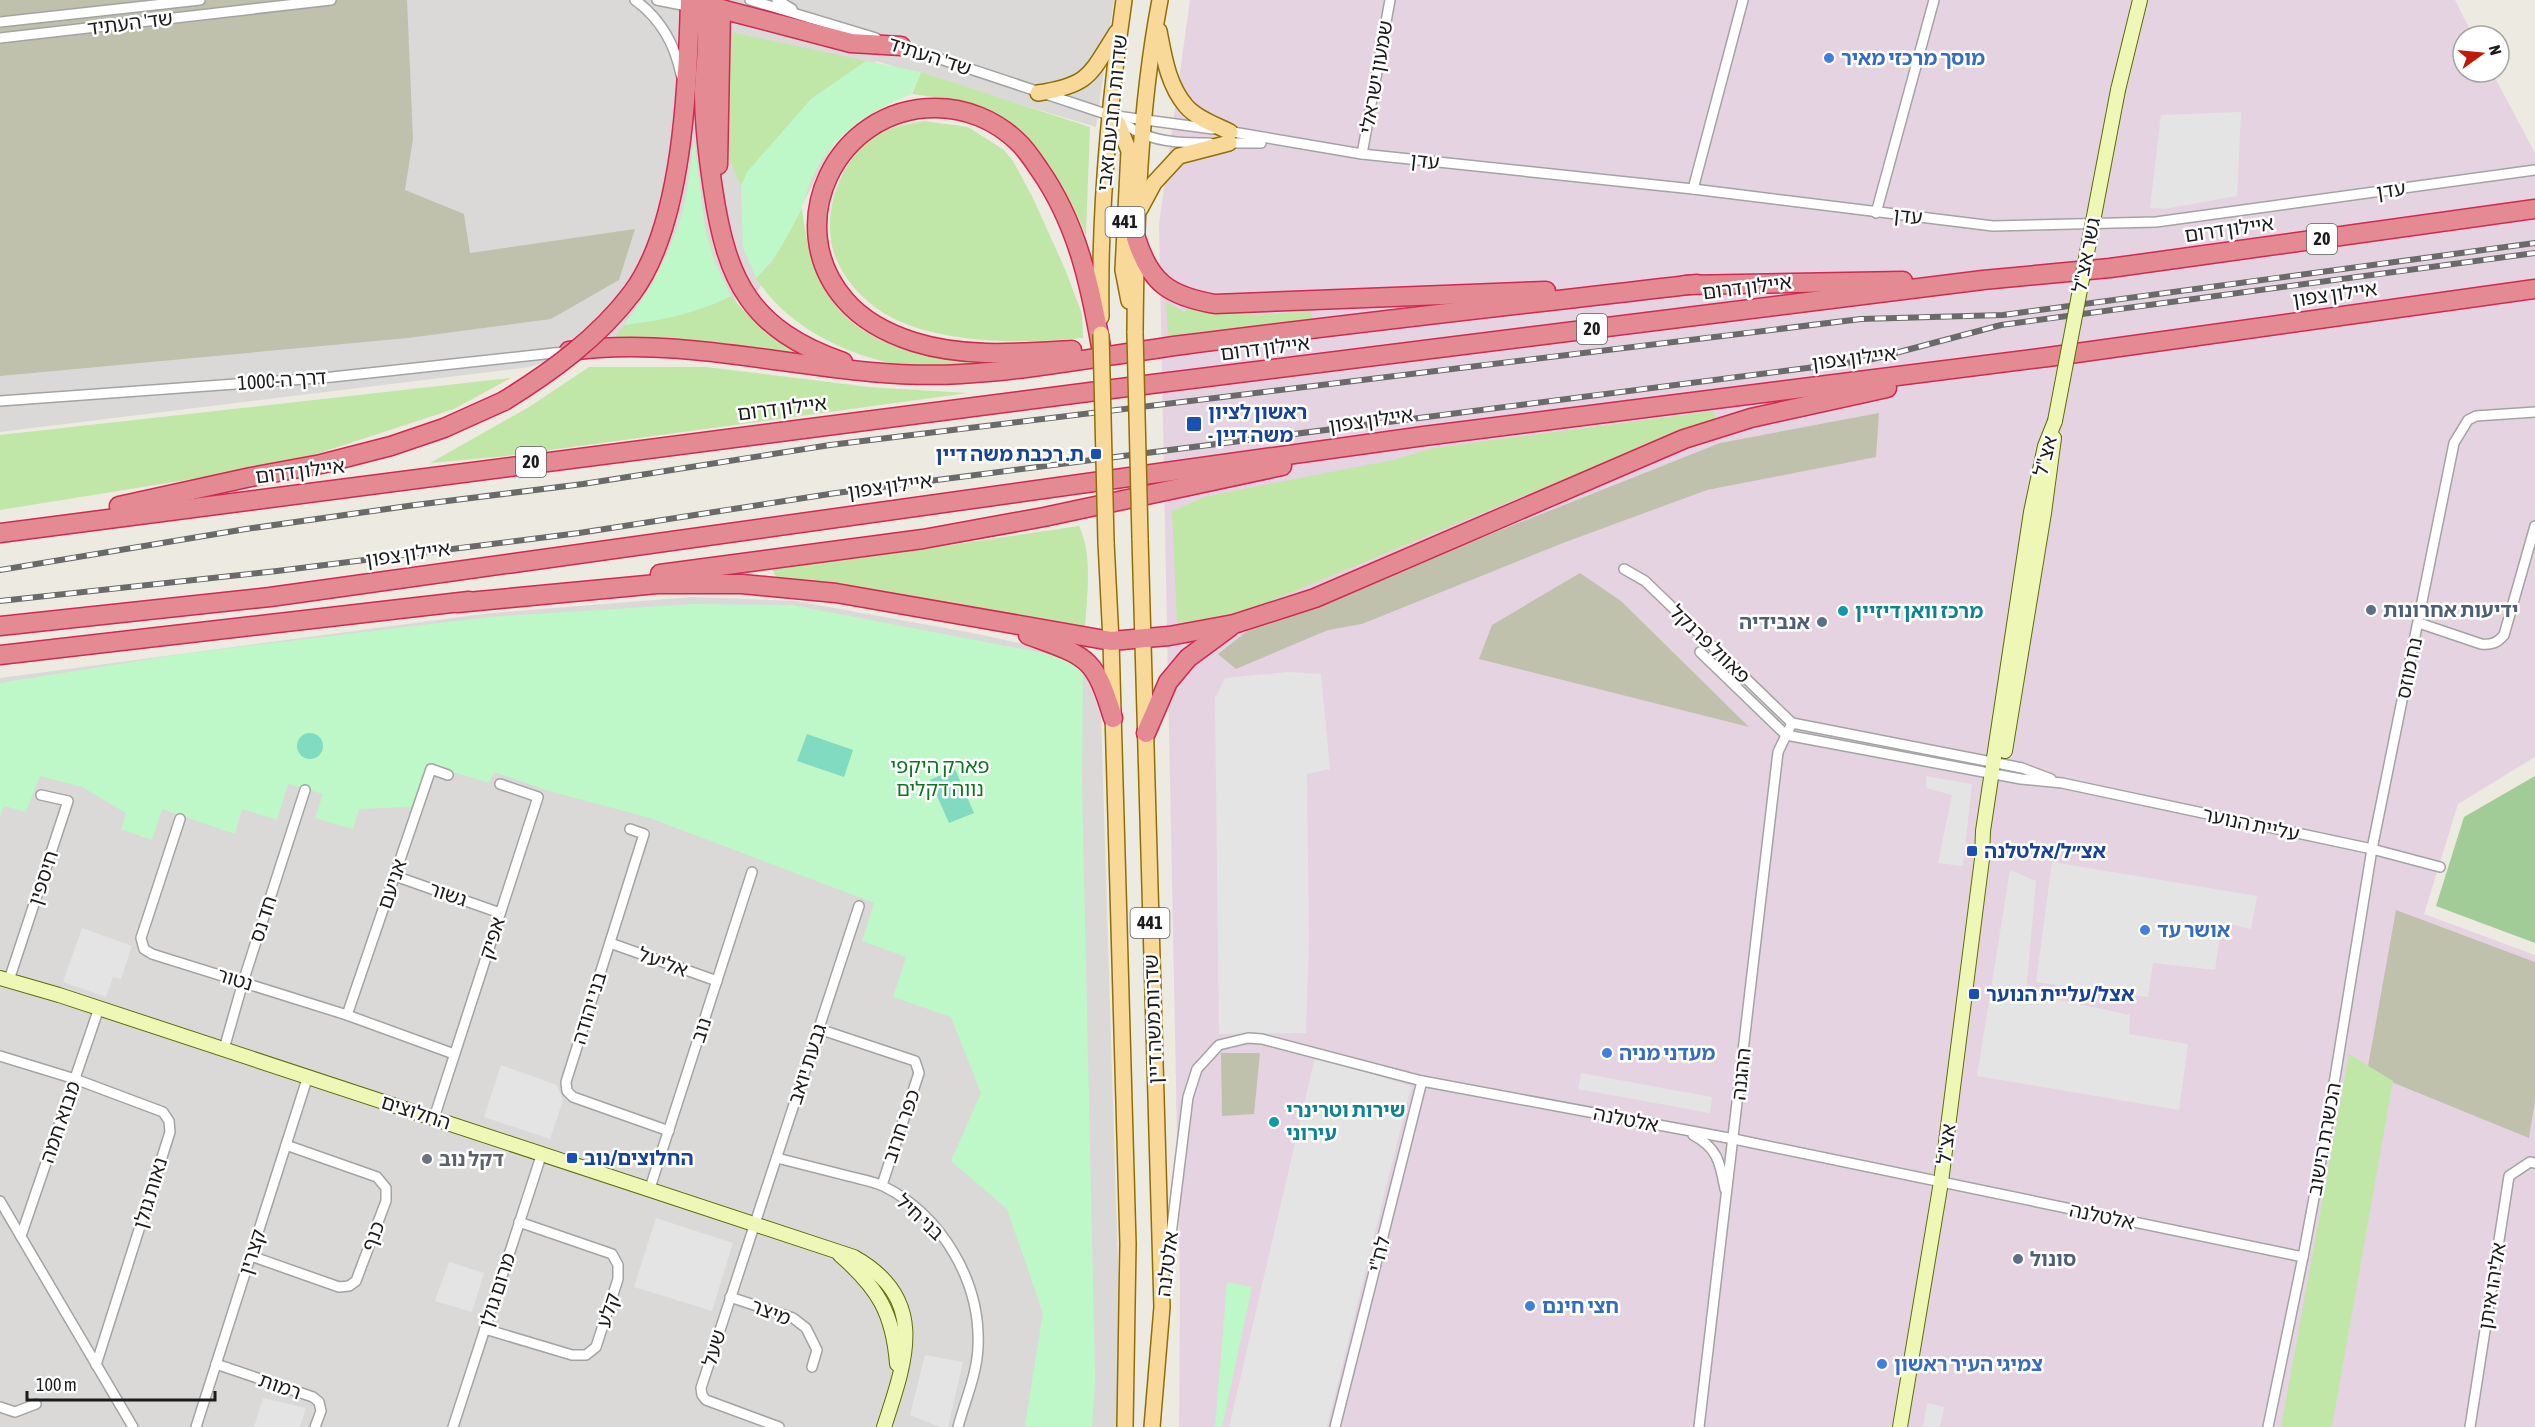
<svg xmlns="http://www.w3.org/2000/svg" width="2535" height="1427" font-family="'Asap Condensed','Noto Sans Hebrew',sans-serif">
<rect width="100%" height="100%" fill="#edeae1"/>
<g fill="#dad9d8">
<path d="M0 0H1114L1096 127 876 61 757 293 530 367 0 432Z"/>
<path d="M692 597 796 601 978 634 1067 654 1085 672 1101 715 1123 1427H0V678L491 613Z"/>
</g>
<path fill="#e6d3e1" d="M1190 0H2455L2473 36H2463V72H2492L2535 153V757L2458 804 2424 914 2535 955V1427H1179L1180 1286 1159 224Z"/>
<g fill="#bfc1ad">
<path d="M0 0H407L413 139 405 190 464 214 470 253 635 229 619 280 551 319 408 338 0 376Z"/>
<path d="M1879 413 1876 457 1707 490 1563 543 1362 624 1328 630 1236 669 1218 654 1247 631 1720 443Z"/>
<path d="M1580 573 1621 601 1749 727 1479 659 1492 625Z"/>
<path d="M2396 910 2535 962V1101L2529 1138 2367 1072Z"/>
<path d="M1221 1053H1260L1254 1114 1222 1116Z"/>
</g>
<g fill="#c0e7a7">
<path d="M730 32 866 61 811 99 748 172 741 186 729 159Z"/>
<path d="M921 72 1090 127 1086 235C1063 183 1034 125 975 106 955 99 933 97 912 94Z"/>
<path d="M924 121 968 127 1004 150 1013 161 1032 196 1065 269 1082 314 1083 338C1023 344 935 345 882 312 865 301 848 284 839 265 816 222 839 157 880 133 893 126 909 124 924 121Z"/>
<path d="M802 208C815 331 880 354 991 361 958 365 923 370 890 363 839 352 784 323 756 278L773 261Z"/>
<path d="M731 296C756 326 775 339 809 358L673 339 613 340 624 325C664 320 694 314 731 296Z"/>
<path d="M1166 301 1184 312 1191 307 1257 315 1310 311 1314 323 1168 336Z"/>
<path d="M589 367H706L869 387 968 393 507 456 430 463 529 407Z"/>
<path d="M511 378 454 409 286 464 0 510V435Z"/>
<path d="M1714 411 1716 420 1521 497 1264 604 1221 617 1177 623 1172 511 1207 496 1393 460 1433 448Z"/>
<path d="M1079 526C1093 555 1087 595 1085 627L776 577 772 569 903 552Z"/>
<path d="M2349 1054 2393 1081 2332 1427H2281Z"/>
</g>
<path fill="#a1cb97" d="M2535 776V943L2436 906 2464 817Z"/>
<g fill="#bef7c8">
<path d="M866 61 921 72 911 94C870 111 835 133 814 174 808 185 806 198 801 209 789 234 777 258 756 278L743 247 741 186 747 172 811 99Z"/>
<path d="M694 139 705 228 714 260 731 296C694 314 664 320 624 325 650 291 670 254 682 213 689 190 690 163 694 139Z"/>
<path d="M694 604 792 605 1064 657 1083 672 1082 783 1095 1378 1092 1427H1027L1025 1425 1043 1313 1007 1209 951 1161 981 1093 951 1017 893 997 906 957 862 941 874 903 650 818 549 791 494 772 489 783 427 764 411 807 359 809 353 829 315 818 323 794 288 784 277 820 242 809 235 834 162 809 152 840 121 829 126 813 82 787 40 776 26 812 4 806 0 817V683L182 654 489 617Z"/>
<path d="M1227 1282 1252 1287 1222 1427H1215Z"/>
</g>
<g fill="#80dbc1">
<circle cx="310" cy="746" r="13"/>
<path d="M807 734 853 750 844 777 797 761Z"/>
<path d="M955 769 974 813 949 823 930 780Z"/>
</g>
<g fill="#e4e4e4">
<path d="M2241 112 2237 196 2164 209 2150 208 2161 115Z"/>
<path d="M1288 672 1321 674 1330 769 1307 774 1309 942 1306 1033 1219 1034 1215 698 1225 678Z"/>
<path d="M1926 776 1972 784 1963 866 1938 863 1952 795 1926 788Z"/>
<path d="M2052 862 2257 896 2251 929 2222 922 2215 970 2153 963 2148 997 2036 982Z"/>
<path d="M2010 870 2036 881 2026 993 2130 1015 2129 1034 2188 1044 2179 1110 1977 1076Z"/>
<path d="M82 928 132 946 121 979 113 977 106 997 63 982Z"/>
<path d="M1315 1057 1411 1086 1327 1427H1229Z"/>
<path d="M501 1065 557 1085 563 1100 550 1139 484 1117Z"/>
<path d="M1581 1073 1712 1097 1710 1113 1578 1089Z"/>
<path d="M656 1218 733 1243 712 1311 634 1287Z"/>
<path d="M449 1262 484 1273 472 1312 435 1301Z"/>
<path d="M925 1355 963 1362 948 1427H940L910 1415Z"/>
<path d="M263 1398 306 1408 300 1427H254Z"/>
<path d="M1927 1403 1944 1407 1940 1427H1923Z"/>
</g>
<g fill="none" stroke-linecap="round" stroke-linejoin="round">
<g stroke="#a3a3a3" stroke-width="12">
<g id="street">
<path d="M635 0C661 19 675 44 681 75"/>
<path d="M657 0 692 7"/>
<path d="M750 0 876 38"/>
<path d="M777 0 792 9"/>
<path d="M0 22 200 0"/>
<path d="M0 38 331 0"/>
<path d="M898 45 1109 115 1213 129"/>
<path d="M1118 120C1126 125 1134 131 1143 134 1163 143 1189 143 1210 143"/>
<path d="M1227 131 1362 154 1693 189 1993 226 2156 222 2535 170"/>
<path d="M1224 143H1261"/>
<path d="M1362 154 1390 0"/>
<path d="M1693 189 1743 0"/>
<path d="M1876 213 1934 0"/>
<path d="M0 401 332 377 563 352"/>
<path d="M1624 569 1645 581 1792 723"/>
<path d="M2419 623 2481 644C2492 645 2497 643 2504 635L2535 526"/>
<path d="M1700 652 1786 735"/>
<path d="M1792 723 2022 768 2051 779"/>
<path d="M1786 735 2021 779 2062 783 2372 849 2440 867"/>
<path d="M180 819 141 938 144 949 152 954 347 1015 454 1054"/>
<path d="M630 829 644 834 566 1082 567 1091 573 1097 669 1131"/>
<path d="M395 876 500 913"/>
<path d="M610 943 717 981"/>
<path d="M9 980 68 801 41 795"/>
<path d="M347 1015 431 769 448 775"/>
<path d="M819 1029 915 1061 919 1073 882 1185"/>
<path d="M224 1049 243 982 305 790"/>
<path d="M0 1056 75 1079 163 1112 169 1121 170 1132 96 1365"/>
<path d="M434 1118 538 797 500 784"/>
<path d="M1693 1135C1718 1148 1720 1163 1725 1189"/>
<path d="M777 1158C800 1164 824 1170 848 1176 859 1179 873 1181 883 1186 942 1215 981 1282 978 1347 977 1374 965 1401 958 1427"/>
<path d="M650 1188 752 872"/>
<path d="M0 1201 133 1427"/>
<path d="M21 1236 99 1008"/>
<path d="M251 1256 339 1287 349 1286 356 1281 386 1201V1188L377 1177 286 1145"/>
<path d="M1167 1267 1188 1097 1197 1069 1219 1045 1248 1038 1262 1039 1422 1081 1734 1139 2303 1257"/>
<path d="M730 1297 793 1318 806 1328 817 1350 812 1367"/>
<path d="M485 1329 572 1355H586L596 1347 618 1279V1265L612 1254 519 1222"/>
<path d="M216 1364 313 1397 319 1402 321 1411 315 1427"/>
<path d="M0 1407 15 1412 36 1404"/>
<path d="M196 1427 308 1076"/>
<path d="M453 1427 542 1153"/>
<path d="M779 1427 706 1400 702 1395 701 1388 859 906"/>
<path d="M1335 1427 1422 1081"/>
<path d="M1699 1427 1778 752 1792 723"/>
<path d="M2268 1427 2303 1257 2326 1133 2372 849 2454 443 2468 420 2476 416 2535 412"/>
<path d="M2470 1427 2509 1176 2530 1162 2535 1163"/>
</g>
</g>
<g stroke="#596e07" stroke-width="16">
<g id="secondary">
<path d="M2118 90 2140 0"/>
<path d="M2005 751 2044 513 2054 438"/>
<path d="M0 978 59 995 854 1257C929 1299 906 1360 884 1427"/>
<path d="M840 1255C878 1288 893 1313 897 1364"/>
<path d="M1900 1427 1941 1182 1982 859 1983 831 2031 512 2045 446 2055 421"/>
</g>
</g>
<g stroke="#8f6f04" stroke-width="18">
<g id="primary">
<path d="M1159 31C1164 57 1168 85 1186 106 1196 118 1216 125 1230 132"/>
<path d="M1038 93C1091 85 1090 74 1117 32"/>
<path d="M1109 115 1118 124 1129 151 1123 270 1129 301"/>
<path d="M1140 209 1154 183 1179 156 1229 143"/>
<path d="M1101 317C1099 211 1109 105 1124 0"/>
<path d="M1135 333C1136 222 1139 110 1160 0"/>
<path d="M1140 538 1162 1307 1152 1427"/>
<path d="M1106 542 1111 641 1128 1244 1125 1427"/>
</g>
</g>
<g stroke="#d22851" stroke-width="21">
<g id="highway">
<path d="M699 0C713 27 705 60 704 90 704 123 708 156 713 189 727 282 750 329 843 362"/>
<path d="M695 12 703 8 721 9 851 43 901 46"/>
<path d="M718 165 721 9"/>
<path d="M1136 238C1150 283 1169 296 1215 304L1546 291"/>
<path d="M1685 285 1903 281"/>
<path d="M632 293C683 225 688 84 690 0"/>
<path d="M1072 350C1020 353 965 358 914 342 889 334 863 321 845 300 780 225 836 108 935 108 966 108 995 120 1017 141 1026 149 1033 160 1039 169 1077 223 1090 284 1101 347"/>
<path d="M569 351C701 333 829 382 961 374 1035 370 1108 355 1182 345 1353 323 1525 304 1697 284"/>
<path d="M119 506 251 477 321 464 391 446 444 428 504 401"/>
<path d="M0 533C660 444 1322 363 1983 280L2110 268 2535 209"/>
<path d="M660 574 923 539 1044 517 1282 466"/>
<path d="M457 603 657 584H742L836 593 1111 641 1169 636 1234 624 1315 598 1684 439 1751 418 1887 388"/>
<path d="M0 626 270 597 1424 436 2048 357 2535 289"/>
<path d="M1028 635C1087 657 1094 655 1113 718"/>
<path d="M0 655 469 601"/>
<path d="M1146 733 1168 682 1188 658 1230 627"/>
</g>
</g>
<use href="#street" stroke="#fff" stroke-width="9"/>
<use href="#secondary" stroke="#eef7b5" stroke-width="14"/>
<use href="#primary" stroke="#f9d99a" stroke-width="15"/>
<use href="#highway" stroke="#e38a92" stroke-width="18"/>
<g stroke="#6a6a6a" stroke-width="6">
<g id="rail">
<path d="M0 570 246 529 415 505 583 484 830 445 1861 319 2003 315 2535 243"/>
<path d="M0 601 277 571 579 533 836 493 1869 360 2001 325 2535 253"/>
</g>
</g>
<use href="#rail" stroke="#fff" stroke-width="4" stroke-dasharray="11" stroke-linecap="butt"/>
<g stroke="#596e07" stroke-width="16" stroke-linecap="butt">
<path id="secondary-bridge" d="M2055 421 2118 90"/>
</g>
<g stroke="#8f6f04" stroke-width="18" stroke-linecap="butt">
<g id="primary-bridge">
<path d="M1135 333 1140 538"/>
<path d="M1101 334 1106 542"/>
</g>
</g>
<g stroke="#d22851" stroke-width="21" stroke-linecap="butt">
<path id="highway-bridge" d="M504 401C551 372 598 338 632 293"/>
</g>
<use href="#secondary-bridge" stroke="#eef7b5" stroke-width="14"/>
<use href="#primary-bridge" stroke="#f9d99a" stroke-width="15"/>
<use href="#highway-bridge" stroke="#e38a92" stroke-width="18"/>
</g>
<g fill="#3f7fe0" stroke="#fff" stroke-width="2">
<circle cx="1829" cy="58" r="6"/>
<circle cx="2145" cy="930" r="6"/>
<circle cx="1607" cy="1053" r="6"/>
<circle cx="1530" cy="1306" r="6"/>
<circle cx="1882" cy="1364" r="6"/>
</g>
<g fill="#1a4fb4" stroke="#fff" stroke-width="2">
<rect x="1186" y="416" width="16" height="16" rx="3"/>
<rect x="1090" y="448" width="12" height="12" rx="3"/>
<rect x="1966" y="845" width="12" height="12" rx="3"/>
<rect x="1968" y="988" width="12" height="12" rx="3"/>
<rect x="566" y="1152" width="12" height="12" rx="3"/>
</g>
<g fill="#5c6f8a" stroke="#fff" stroke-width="2">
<circle cx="2371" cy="610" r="6"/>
<circle cx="1822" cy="622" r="6"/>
<circle cx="2018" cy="1259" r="6"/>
</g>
<g fill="#0f9aa8" stroke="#fff" stroke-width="2">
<circle cx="1843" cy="611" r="6"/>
<circle cx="1274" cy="1122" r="6"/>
</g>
<circle fill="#6b7280" stroke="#fff" stroke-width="2" cx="427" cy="1159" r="6"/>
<g text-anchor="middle" stroke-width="5" stroke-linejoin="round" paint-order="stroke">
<g fill="#fff" stroke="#606060" stroke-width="1.5">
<rect x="1105.5" y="207" width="39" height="30" rx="4.5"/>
<rect x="2307" y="224" width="30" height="30" rx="4.5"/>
<rect x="1577" y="314" width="30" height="30" rx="4.5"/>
<rect x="516" y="447" width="30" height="30" rx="4.5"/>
<rect x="1130.5" y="908" width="39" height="30" rx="4.5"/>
</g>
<g font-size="18" font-weight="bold" fill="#1c1c1c">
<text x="1125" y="228">441</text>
<text x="2322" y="245">20</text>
<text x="1592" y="335">20</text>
<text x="531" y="468">20</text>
<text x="1150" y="929">441</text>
</g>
<g font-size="20" fill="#1c1c1c" stroke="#fff">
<text transform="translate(130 23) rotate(-7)" y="7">שד' העתיד</text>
<text transform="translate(930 56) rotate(18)" y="7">שד' העתיד</text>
<text transform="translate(1376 77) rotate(-80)" y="7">שמעון ישראלי</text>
<text transform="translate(1112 113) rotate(-84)" y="7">שדרות רחבעם זאבי</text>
<text transform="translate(1425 161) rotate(6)" y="7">עדן</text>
<text transform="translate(2391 190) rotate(-8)" y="7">עדן</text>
<text transform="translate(1908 216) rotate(6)" y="7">עדן</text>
<text transform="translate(2229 229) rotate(-8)" y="7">איילון דרום</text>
<text transform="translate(2086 255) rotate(-79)" y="7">גשר אצ"ל</text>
<text transform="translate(1747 287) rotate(-7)" y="7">איילון דרום</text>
<text transform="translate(2335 294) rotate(-8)" y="7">איילון צפון</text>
<text transform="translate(1265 348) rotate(-7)" y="7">איילון דרום</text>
<text transform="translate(1854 358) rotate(-7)" y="7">איילון צפון</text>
<text transform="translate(282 380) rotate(-4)" y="7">דרך ה-1000</text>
<text transform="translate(782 408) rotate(-7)" y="7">איילון דרום</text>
<text transform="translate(1371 420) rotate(-8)" y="7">איילון צפון</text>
<text transform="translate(2045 456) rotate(-75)" y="7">אצ"ל</text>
<text transform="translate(300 471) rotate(-7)" y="7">איילון דרום</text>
<text transform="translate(890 486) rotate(-8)" y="7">איילון צפון</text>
<text transform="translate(408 554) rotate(-8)" y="7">איילון צפון</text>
<text transform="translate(1710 644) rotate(44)" y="7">פאוול פרנקל</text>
<text transform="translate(2409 668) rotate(-78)" y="7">נח מוזס</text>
<text transform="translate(2251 824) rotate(12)" y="7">עליית הנוער</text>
<text transform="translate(43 878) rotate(-72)" y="7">חיספין</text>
<text transform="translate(392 884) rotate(-71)" y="7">אניעם</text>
<text transform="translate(448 894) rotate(19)" y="7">גשור</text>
<text transform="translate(263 919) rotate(-72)" y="7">חד נס</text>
<text transform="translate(492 938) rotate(-72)" y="7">אפיק</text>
<text transform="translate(663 962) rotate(20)" y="7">אליעל</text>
<text transform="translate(235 979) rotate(17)" y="7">נטור</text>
<text transform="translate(589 1008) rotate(-73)" y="7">בני יהודה</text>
<text transform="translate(1153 1019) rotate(-92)" y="7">שדרות משה דיין</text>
<text transform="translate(701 1030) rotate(-72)" y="7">נוב</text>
<text transform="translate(807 1064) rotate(-72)" y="7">גבעת יואב</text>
<text transform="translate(1741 1074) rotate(-84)" y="7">ההגנה</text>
<text transform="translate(416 1112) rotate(18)" y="7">החלוצים</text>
<text transform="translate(1626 1119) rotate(11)" y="7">אלטלנה</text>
<text transform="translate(60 1122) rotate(-71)" y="7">מבוא חמה</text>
<text transform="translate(901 1126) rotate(-71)" y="7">כפר חרוב</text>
<text transform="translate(2324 1139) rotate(-80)" y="7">הכשרת הישוב</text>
<text transform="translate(1946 1144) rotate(-83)" y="7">אצ"ל</text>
<text transform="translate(150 1193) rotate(-73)" y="7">נאות גולן</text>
<text transform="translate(2102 1216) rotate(12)" y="7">אלטלנה</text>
<text transform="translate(920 1217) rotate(43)" y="7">בני חיל</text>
<text transform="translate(373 1236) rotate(-69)" y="7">כנף</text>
<text transform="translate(252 1252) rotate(-72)" y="7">קצרין</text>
<text transform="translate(1379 1254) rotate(-76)" y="7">לח"י</text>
<text transform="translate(1167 1264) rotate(-83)" y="7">אלטלנה</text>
<text transform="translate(2492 1286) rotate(-81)" y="7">אליהו איתן</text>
<text transform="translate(497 1290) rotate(-72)" y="7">מרום גולן</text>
<text transform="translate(608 1310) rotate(-72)" y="7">קלע</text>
<text transform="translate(771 1312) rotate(21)" y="7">מיצר</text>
<text transform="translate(714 1348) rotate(-73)" y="7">שעל</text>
<text transform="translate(280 1386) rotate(19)" y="7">רמות</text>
</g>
<g font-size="20" font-weight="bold" fill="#366cbe" stroke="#fff" text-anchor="start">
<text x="1841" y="65">מוסך מרכזי מאיר</text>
<text x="2157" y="937">אושר עד</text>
<text x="1619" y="1060">מעדני מניה</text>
<text x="1542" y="1313">חצי חינם</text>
<text x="1894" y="1371">צמיגי העיר ראשון</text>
</g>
<g font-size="20" font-weight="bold" fill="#164399" stroke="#fff" text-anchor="start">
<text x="1208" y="419">ראשון לציון<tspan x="1208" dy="23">- משה דיין</tspan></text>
<text x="1084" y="461" text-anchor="end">ת. רכבת משה דיין</text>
<text x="1984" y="858">אצ״ל/אלטלנה</text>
<text x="1986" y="1001">אצל/עליית הנוער</text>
<text x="584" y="1165">החלוצים/נוב</text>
</g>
<g font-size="20" font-weight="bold" fill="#4e5e75" stroke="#fff" text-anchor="start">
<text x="2383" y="617">ידיעות אחרונות</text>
<text x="1810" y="629" text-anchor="end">אנבידיה</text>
<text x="2030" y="1266">סונול</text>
</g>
<g font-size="20" font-weight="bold" fill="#0d838f" stroke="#fff" text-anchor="start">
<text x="1855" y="618">מרכז וואן דיזיין</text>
<text x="1286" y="1117">שירות וטרינרי<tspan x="1286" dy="23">עירוני</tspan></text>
</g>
<g font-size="20" fill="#0e7520" stroke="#fff">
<text x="940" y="773">פארק היקפי<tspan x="940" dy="23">נווה דקלים</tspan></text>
</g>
<g font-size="20" font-weight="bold" fill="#5b616d" stroke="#fff" text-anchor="start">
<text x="439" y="1166">דקל נוב</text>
</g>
</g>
<g transform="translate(2481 54) rotate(75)"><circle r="28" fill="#ffffff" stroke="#a4a4a4" stroke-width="1.5"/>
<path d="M0-4.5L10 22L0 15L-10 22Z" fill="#c21705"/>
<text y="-9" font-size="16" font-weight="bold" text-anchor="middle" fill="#1c1c1c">N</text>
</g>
<path d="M27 1391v9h188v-9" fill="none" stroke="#1c1c1c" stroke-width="3"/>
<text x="36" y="1391" font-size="18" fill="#1c1c1c" stroke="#ffffff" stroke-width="4.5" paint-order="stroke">100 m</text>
</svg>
